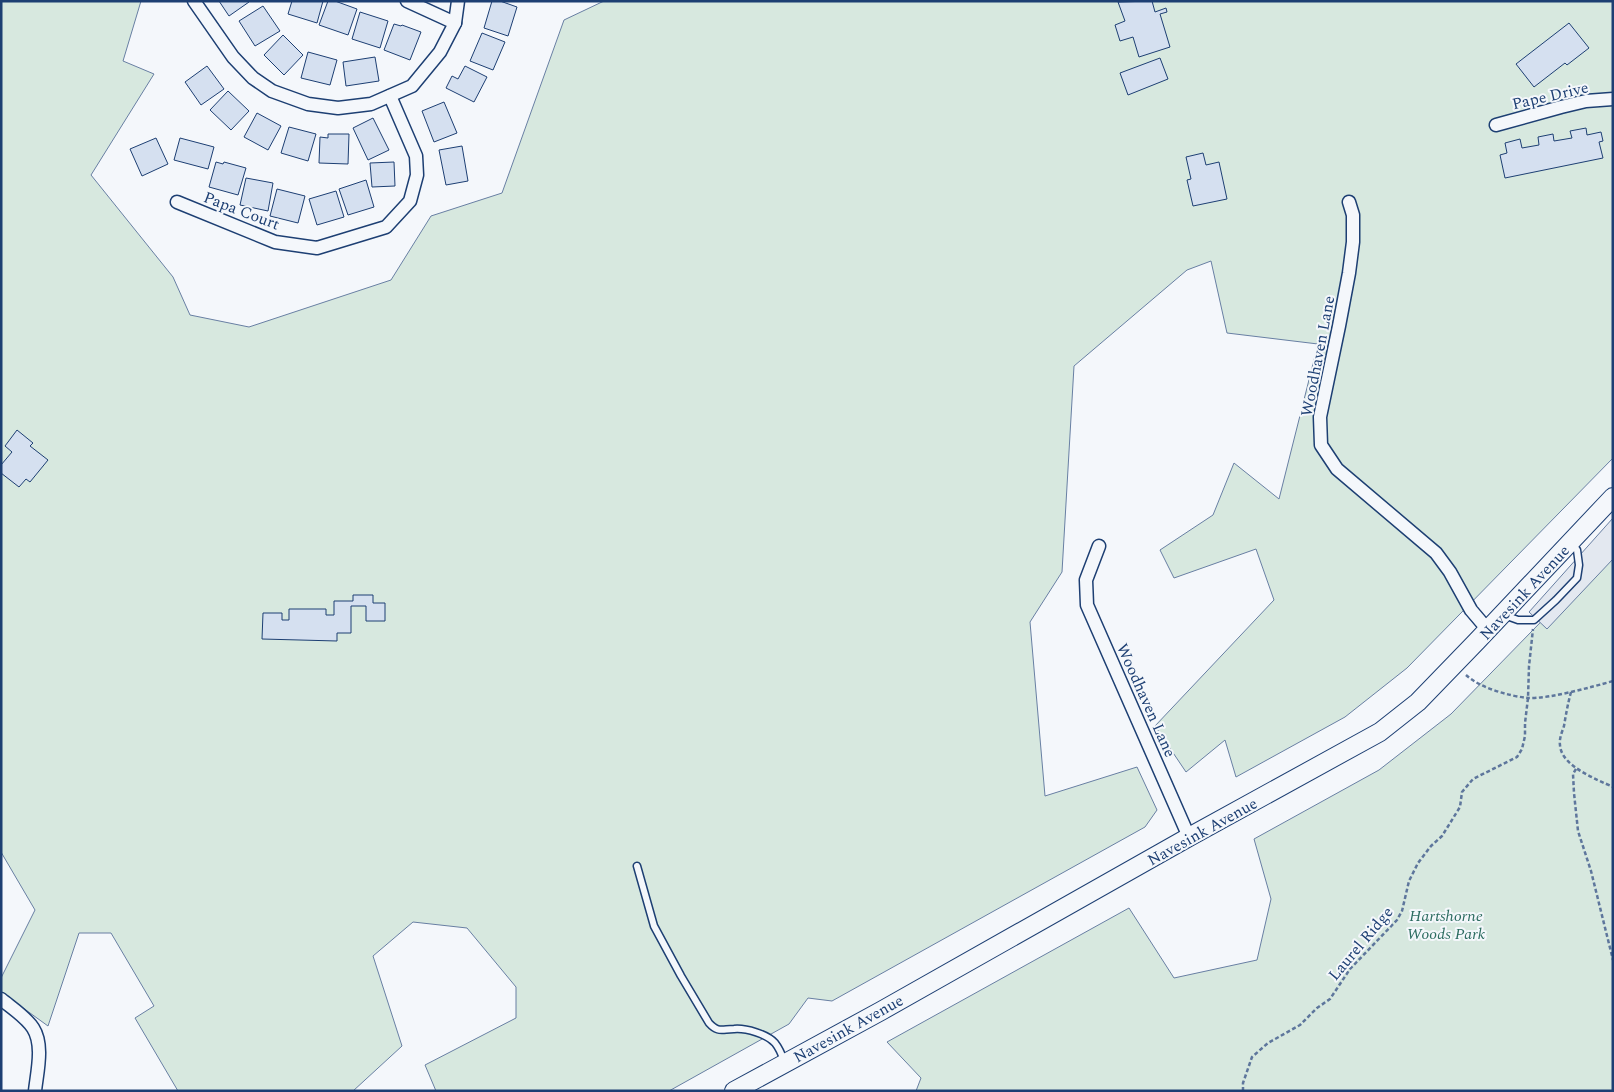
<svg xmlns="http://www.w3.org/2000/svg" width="1614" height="1092" font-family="Spectral,serif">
<rect width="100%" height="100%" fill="#f4f7fb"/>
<g fill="#d7e8df" stroke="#687fa3">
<path d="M1 1H141L123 61 154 74 91 175 173 277 190 315 249 327 391 280 431 216 502 193 564 20 604 1H1613V458L1407 668 1345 717 1236 777 1225 740 1186 772 1155 726 1274 600 1256 549 1174 578 1160 550 1213 515 1234 463 1279 499 1318 344 1227 333 1211 261 1187 270 1074 366 1062 572 1030 622 1045 796 1137 767 1157 810 1145 827 832 1001 808 998 789 1024 669 1091H436L425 1065 516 1018V987L467 928 413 922 373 956 402 1046 353 1091H178L135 1018 154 1006 111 933H79L48 1026 1 992V978L35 910 1 852Z"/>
<path d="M1613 548V1091H916L921 1078 887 1042 1129 908 1174 978 1257 960 1271 899 1254 839 1379 770 1451 714Z"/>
</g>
<path fill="#e3e8f0" stroke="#687fa3" d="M1613 518V559L1547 629 1529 612Z"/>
<g fill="#d5e0f0" stroke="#1d3f73">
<path d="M219 1H249V2L229 16Z"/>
<path d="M292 1H323L317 23 288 14Z"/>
<path d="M328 1H335L357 9 348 35 319 25Z"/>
<path d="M492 1H500L517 7 508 36 484 28Z"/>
<path d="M1152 1 1155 12 1166 8 1167 12 1160 14 1170 47 1139 57 1133 37 1120 41 1115 25 1125 21 1118 2Z"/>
<path d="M263 6 280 31 255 46 239 21Z"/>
<path d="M360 12 388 21 380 48 352 39Z"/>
<path d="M1569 23 1589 48 1567 65 1565 63 1534 87 1516 64Z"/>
<path d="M394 24 401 26 402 25 421 32 410 60 384 50Z"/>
<path d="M482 33 505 42 493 70 470 61Z"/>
<path d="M283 35 303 55 284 75 264 55Z"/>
<path d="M308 52 337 60 330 85 301 78Z"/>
<path d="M375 57 379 81 346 86 343 62Z"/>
<path d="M1160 58 1168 79 1128 95 1120 73Z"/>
<path d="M207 66 224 89 201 105 185 82Z"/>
<path d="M465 66 487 77 474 102 446 88 452 76 458 79Z"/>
<path d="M228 91 249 111 231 130 210 110Z"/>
<path d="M444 102 457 133 434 142 422 111Z"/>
<path d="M257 113 281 126 268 150 244 137Z"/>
<path d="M373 118 389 150 368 160 353 128Z"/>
<path d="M289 127 316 134 308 161 281 153Z"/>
<path d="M1586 128 1587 135 1601 132 1603 141 1599 142 1603 158 1505 178 1500 155 1507 153 1505 143 1520 139 1522 148 1539 145 1538 137 1553 134 1554 141 1572 138 1570 131Z"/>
<path d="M328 134H349L348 164 319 163 320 137 328 138Z"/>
<path d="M156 138 168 164 142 176 130 149Z"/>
<path d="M180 138 214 147 208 169 174 160Z"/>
<path d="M462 146 468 181 446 185 439 150Z"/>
<path d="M1203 153 1206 165 1219 162 1227 199 1193 206 1187 180 1191 179 1186 157Z"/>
<path d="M216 162 223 164 224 162 246 168 238 195 209 187Z"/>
<path d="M394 162 395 186 372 187 370 163Z"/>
<path d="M246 178 273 183 268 211 240 205Z"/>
<path d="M366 180 374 207 348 215 339 189Z"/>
<path d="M277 189 305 196 298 223 270 216Z"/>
<path d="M336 191 344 217 317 225 309 199Z"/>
<path d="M17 430 33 443 30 446 48 460 30 482 26 479 19 487 1 473V465L12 452 5 446Z"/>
<path d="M353 595H373V603H385V621H366V606H351V633H337V641L262 639 263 613H282V620H289V609H326V615H334V601H353Z"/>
</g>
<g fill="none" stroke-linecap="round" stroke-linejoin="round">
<g stroke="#1d3f73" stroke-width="9">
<g id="lane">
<path d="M1504 615 1518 620H1534L1556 600 1577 578 1579 565 1577 550 1571 542"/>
<path d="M637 866 654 926 681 976 709 1023C718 1033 722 1029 734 1029 746 1028 767 1034 775 1043 779 1048 782 1055 784 1061"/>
</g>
</g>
<g stroke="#1d3f73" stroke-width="15">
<g id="street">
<path d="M194 1 233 57 253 78 272 91 308 104 338 108 371 104 412 86 440 52 455 23 458 1"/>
<path d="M407 1 455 23"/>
<path d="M1496 125 1561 107 1586 101 1613 99"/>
<path d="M177 202 275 242 317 248 386 227 410 201 417 175 416 156 390 96"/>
<path d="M1349 202 1353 215V242L1349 273 1339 326 1320 417 1321 445 1337 469 1436 553 1450 572 1471 610 1488 630"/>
<path d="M1099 546 1086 580 1087 605 1189 837"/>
<path d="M1 999C12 1008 26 1017 33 1028 44 1045 37 1072 35 1091"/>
</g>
</g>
<g stroke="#1d3f73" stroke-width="20">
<path id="secondary" d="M734 1091 881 1011 1189 837 1380 732 1418 702 1477 641 1613 497"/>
</g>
<g stroke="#5e769c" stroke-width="2.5" stroke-dasharray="4 2.5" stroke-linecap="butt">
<path d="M1466 675C1480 688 1509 696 1528 698 1549 699 1592 687 1613 681"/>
<path d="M1571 692C1568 703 1566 714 1564 726 1562 732 1559 739 1560 745 1561 766 1596 779 1613 787"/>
<path d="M1576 769 1573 774 1574 793 1578 831 1591 871 1613 960"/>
<path d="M1243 1091V1083L1252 1057 1268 1043 1300 1025 1317 1008 1330 999 1350 969 1397 920 1402 911 1409 881 1418 863 1431 846 1442 836 1460 807 1462 792 1473 779 1517 757 1522 749 1525 736V723L1528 698 1529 666 1533 629"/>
</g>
<use href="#lane" stroke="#f4f7fb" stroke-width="6"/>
<use href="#street" stroke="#f4f7fb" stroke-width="12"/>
<use href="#secondary" stroke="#f4f7fb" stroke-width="18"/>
</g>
<g text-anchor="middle" stroke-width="4" stroke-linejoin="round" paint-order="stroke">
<g font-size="16" fill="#1d3f73" stroke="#f4f7fb">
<text transform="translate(1550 95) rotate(-13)" y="6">Pape Drive</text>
<text transform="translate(242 210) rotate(21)" y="6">Papa Court</text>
<text transform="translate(1317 356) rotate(-79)" y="6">Woodhaven Lane</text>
<text transform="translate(1524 592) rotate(-47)" y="6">Navesink Avenue</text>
<text transform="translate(1147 700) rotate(66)" y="6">Woodhaven Lane</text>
<text transform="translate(1202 831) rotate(-29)" y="6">Navesink Avenue</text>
<text transform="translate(1360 943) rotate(-50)" y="6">Laurel Ridge</text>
<text transform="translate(848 1028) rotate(-29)" y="6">Navesink Avenue</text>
</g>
<g font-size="16" font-style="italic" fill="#2c6c60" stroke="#f4f7fb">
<text x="1446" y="921">Hartshorne<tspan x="1446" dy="18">Woods Park</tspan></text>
</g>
</g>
<rect width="1614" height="1092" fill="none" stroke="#1d3f73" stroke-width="5"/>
</svg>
